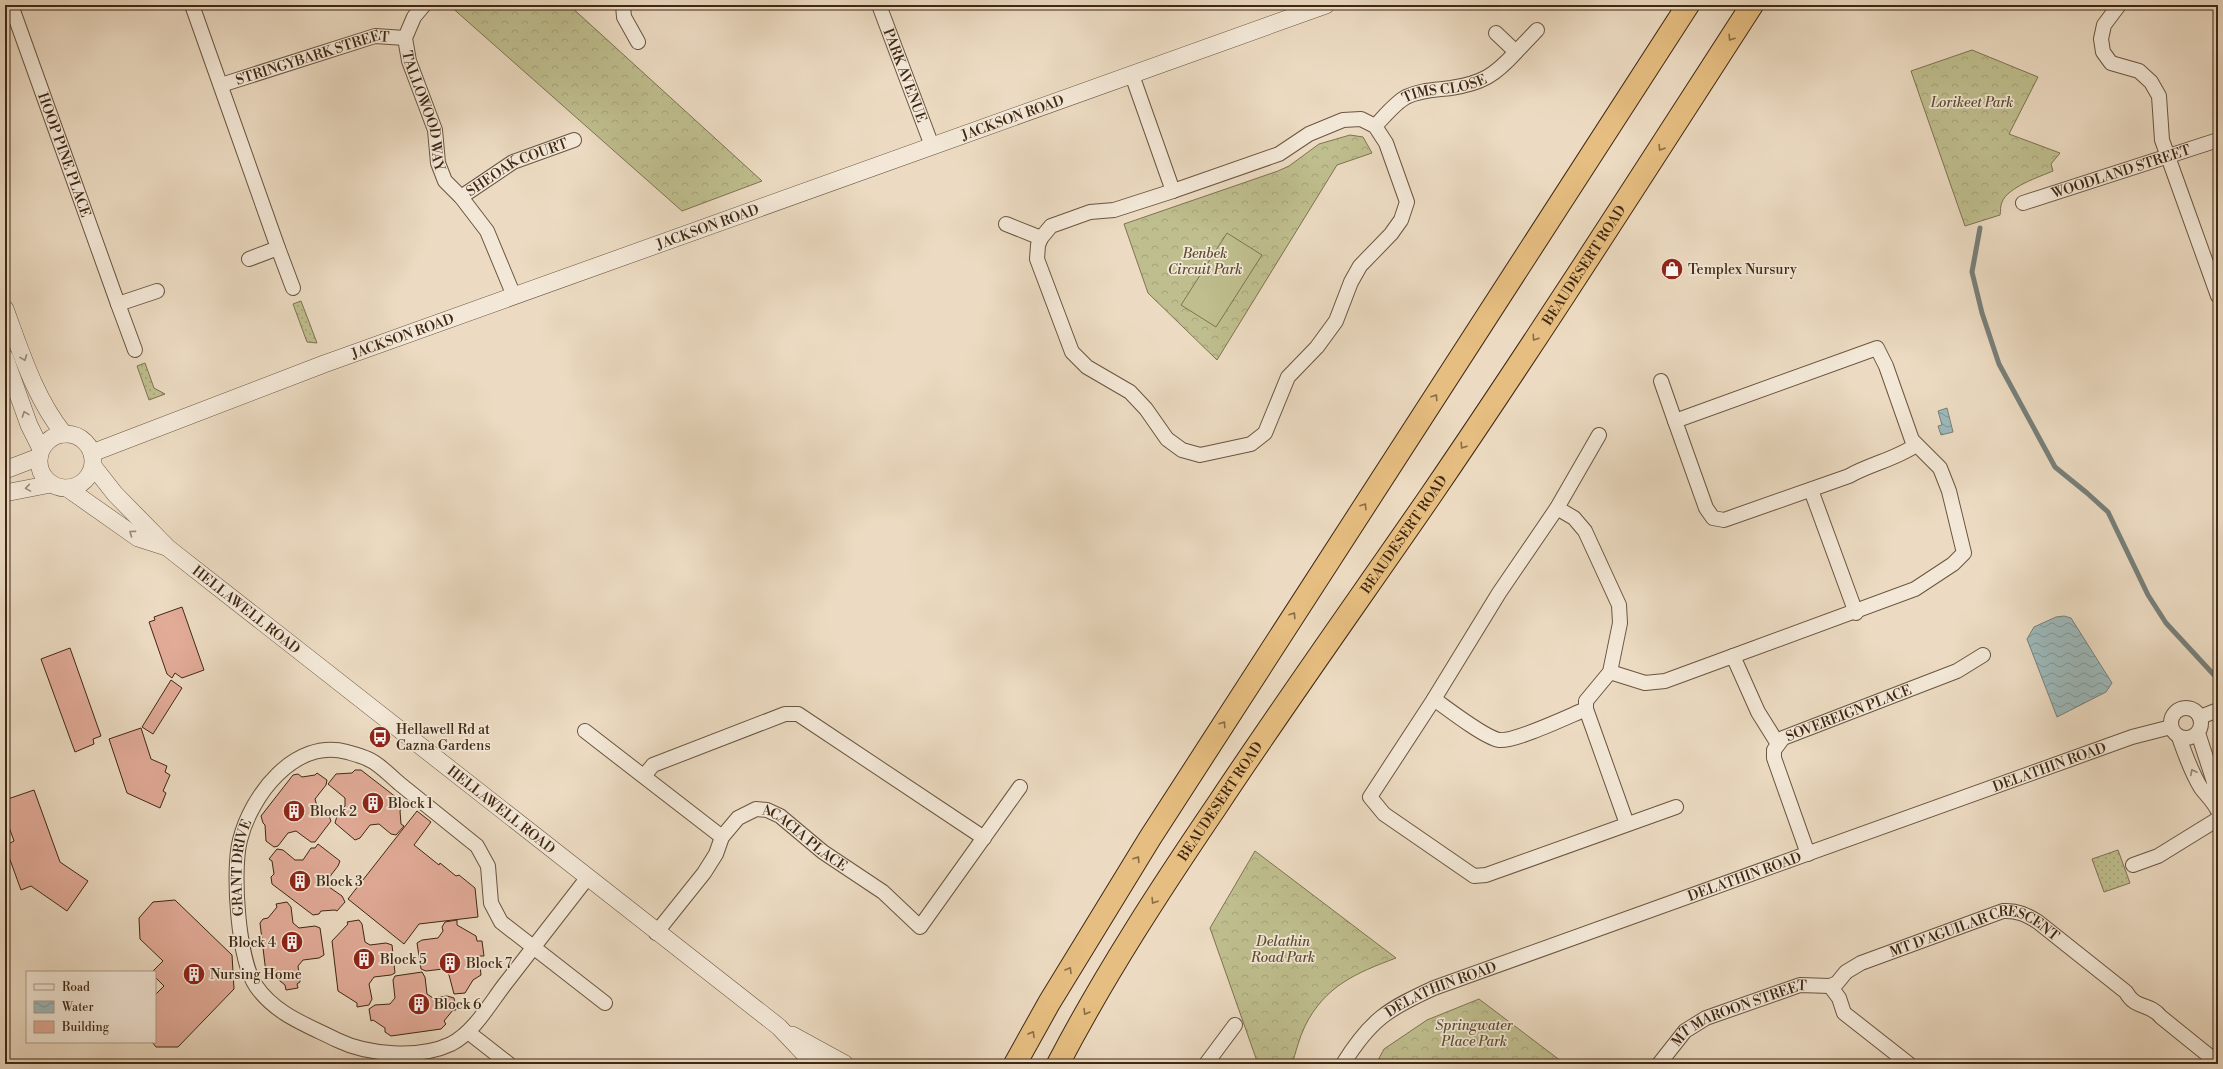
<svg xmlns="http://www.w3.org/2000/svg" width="2223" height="1069" font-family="'Libre Bodoni',serif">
<defs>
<pattern id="grass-dots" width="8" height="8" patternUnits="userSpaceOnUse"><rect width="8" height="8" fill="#bfbe8e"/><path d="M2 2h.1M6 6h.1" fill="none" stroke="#a5a37a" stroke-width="1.8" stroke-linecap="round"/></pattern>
<pattern id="forest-crowns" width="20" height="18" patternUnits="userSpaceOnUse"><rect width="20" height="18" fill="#bfbe8e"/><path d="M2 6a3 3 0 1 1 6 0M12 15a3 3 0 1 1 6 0" fill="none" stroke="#a5a37a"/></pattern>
<pattern id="water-waves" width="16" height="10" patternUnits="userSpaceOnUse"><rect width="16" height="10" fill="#9cb9bc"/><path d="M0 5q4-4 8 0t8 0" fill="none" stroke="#819698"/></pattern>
</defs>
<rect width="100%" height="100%" fill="#ecdbc2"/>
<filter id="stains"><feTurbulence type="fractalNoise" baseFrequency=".005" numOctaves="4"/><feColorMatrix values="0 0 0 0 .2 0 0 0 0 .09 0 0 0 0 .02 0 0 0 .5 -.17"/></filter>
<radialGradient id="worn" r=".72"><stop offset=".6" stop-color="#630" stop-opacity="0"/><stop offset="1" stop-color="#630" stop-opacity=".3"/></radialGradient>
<g fill="url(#grass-dots)" stroke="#7f7351">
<path d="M301 301 317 343 307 342 293 304Z"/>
<path d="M145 363 154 388 165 394 149 400 137 366Z"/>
<path d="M2118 850 2130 883 2104 892 2092 859Z"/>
</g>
<g fill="url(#forest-crowns)" stroke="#7f7351">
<path d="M449 5H569L762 181 682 211Z"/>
<path d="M1972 50 2038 77 2009 134 2060 153 2051 164 2053 171C2039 177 2008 187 2002 202 2000 206 2001 211 2000 215L1965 226 1911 71Z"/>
<path d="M1350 135 1363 137 1372 153 1337 165 1217 360 1148 293 1124 224 1278 171 1289 166 1319 144Z"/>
<path d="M1255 851 1396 958C1356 973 1325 986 1305 1026 1299 1038 1296 1052 1292 1064H1258L1210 928Z"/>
<path d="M1479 999 1565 1064H1376L1384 1049 1427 1020Z"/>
</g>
<path fill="#bfbe8e" stroke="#7f7351" d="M1227 233 1262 255 1216 327 1181 305Z"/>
<g fill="url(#water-waves)" stroke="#777f79">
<path d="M1947 408 1953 432 1941 435 1938 426 1942 425 1938 411Z"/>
<path d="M2064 616 2071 618 2112 683 2106 692 2057 717 2027 639 2034 627 2056 617Z"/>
</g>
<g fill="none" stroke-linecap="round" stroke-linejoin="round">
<path stroke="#777f79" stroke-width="5" d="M1980 228 1972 272 1982 313 1999 364 2055 467 2087 493 2108 512 2148 595 2166 623 2215 676"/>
</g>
<g fill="#e2ab98" stroke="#3f2814">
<path d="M182 607 204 670 182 678 175 673 172 678 167 674 149 622 155 620 154 617Z"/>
<path d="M70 648 101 736 93 739 94 744 75 752 41 659Z"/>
<path d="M171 680 182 688 153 734 142 727Z"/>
<path d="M141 728 151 759 167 766 165 772 170 775 163 791 166 793 160 808 127 793 109 739Z"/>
<path d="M355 770H361L401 801 402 807 400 811 401 824 404 826 396 835 391 834 379 824 370 825 360 838 355 840 335 823 337 816 345 806V798L328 784 336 774 352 773Z"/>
<path d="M317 773 327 780 326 785 315 799 317 806 329 816 331 821 315 842H311L296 831 288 833 278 846 274 847 266 841 265 825 263 823 261 816 293 775 298 774 302 777 315 775Z"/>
<path d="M34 790 60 862 88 881 67 911 31 886 21 890 5 846 14 841 5 816V800Z"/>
<path d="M417 811 431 822 414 845 439 865 440 863 456 876 459 875 475 888 478 917 419 924 404 944 348 899Z"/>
<path d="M318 844 340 861 338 866 328 879 329 887 342 896 345 902 337 911 335 910 321 911 319 914 313 915 272 884 271 877 274 874 272 861 269 859 277 849 283 850 295 860H303L311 848H315Z"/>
<path d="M175 900 232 955 234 989 178 1047H156L152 1042H155V995L164 986 155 977V972H152L163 961 140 939 139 918 153 902Z"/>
<path d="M287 902 291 907 293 923 299 928 315 926 320 928 324 955 319 958 303 960 298 966 300 982 297 984 298 988 286 990 285 985 275 977 271 978 266 973 260 923 263 919 268 918 277 907 276 904Z"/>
<path d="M359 920 362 924 365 942 370 945 386 943 392 945 395 973 391 975 374 977 369 984 372 999 369 1005 357 1007V1003L338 991 332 941 348 924 347 922Z"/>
<path d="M457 920V925L476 936 477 941H482L484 956H479L481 975 473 980 465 993 454 994 449 975 443 969 426 971 421 969 417 943 422 940 438 938 443 931 442 927 445 922Z"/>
<path d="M422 972 425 977 427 994 433 998 447 996 454 998 456 1010H453L444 1021 446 1024 441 1029 391 1036 385 1032V1028L373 1020 371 1021 369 1009 375 1005 390 1004 395 998 393 980 395 976Z"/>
</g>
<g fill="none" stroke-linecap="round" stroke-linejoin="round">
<g stroke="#6a5540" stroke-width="16">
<g id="minor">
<path id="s1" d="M11 5 118 304"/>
<path d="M192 5 278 248"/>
<path id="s2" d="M424 5 414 17 405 38 409 61 435 130 438 163 445 181 461 197 487 231 514 296"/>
<path d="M623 5 624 17 638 42"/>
<path id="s3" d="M879 5 932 146"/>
<path d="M2119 5 2104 25 2101 39 2103 52 2111 63 2139 71 2151 82 2159 96 2162 140 2218 296"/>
<path d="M1496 33 1516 52 1537 30"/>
<path d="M1132 75 1173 191"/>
<path id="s4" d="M221 85 375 36 405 38"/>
<path d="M1361 119 1375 126 1386 143 1407 202 1401 220 1391 234 1360 266 1351 282 1336 321 1317 347 1288 377 1265 433 1251 444 1200 455 1182 450 1167 439 1146 409 1130 392 1087 367 1072 352 1037 259 1038 245 1041 238 1051 226 1090 212 1114 210 1173 191 1279 154 1309 134 1343 120Z"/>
<path id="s5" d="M1375 126C1384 117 1395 103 1406 97 1420 90 1436 90 1451 88 1483 83 1495 75 1516 52"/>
<path id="s6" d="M461 197 513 162 574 140"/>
<path id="s7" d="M2023 203 2218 140"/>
<path d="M1006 224 1041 238"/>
<path d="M249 259 278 248 293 288"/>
<path d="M135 350 118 304 157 291"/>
<path d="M1661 381 1675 421"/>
<path d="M1811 490 1856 613"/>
<path d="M1557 508 1574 518 1585 531 1619 605 1620 623 1610 672 1586 701V709L1627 824"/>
<path d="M1733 656 1915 589 1953 564 1964 553 1949 491 1940 468 1912 440 1886 366 1877 348 1675 421 1706 508 1713 518 1724 520 1849 476C1870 464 1896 459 1916 445"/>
<path d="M1610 672 1645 683 1665 681 1733 656 1758 712 1778 744"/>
<path d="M1434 699 1499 593 1557 508 1599 435"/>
<circle cx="2186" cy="723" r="15"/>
<path d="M1586 709C1569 716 1515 742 1499 740 1484 737 1448 709 1434 699L1370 797 1384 814 1474 876 1486 875 1676 807"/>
<path d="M2200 717 2218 710"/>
<path d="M585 731 722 837"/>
<path d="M2198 733 2214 782V802"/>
<path d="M2179 737C2185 754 2191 772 2201 788 2207 796 2214 802 2218 811"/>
<path d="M644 776 653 765 785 714H798L984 838"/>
<path id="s8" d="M1808 854 1774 758V750L1783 738 1957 671 1983 655"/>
<path d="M2133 865 2158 856 2218 819"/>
<path id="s9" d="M588 877C560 913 532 949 505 984 489 1005 474 1032 451 1044 419 1059 368 1055 337 1040 307 1025 275 1014 256 986 238 960 232 871 240 840 251 796 294 738 347 752 354 754 362 756 368 759 380 764 390 776 400 784 426 805 452 826 477 846L488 866 491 903 501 922 605 1003"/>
<path id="s10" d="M656 933 704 873 716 854 722 837 738 818 756 809 767 810 780 816 823 852 883 892 920 927 1020 787"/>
<path d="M468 1032 509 1064"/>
<path d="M1206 1064 1235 1025"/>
<path id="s11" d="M1343 1064C1371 1019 1388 1009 1434 988L2132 737 2171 727"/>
<path id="s12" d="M1659 1064 1685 1031 1706 1018 1800 985 1830 986"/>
<path id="s13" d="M1909 1064 1844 1013 1839 998 1830 986 1837 983 1846 972 1861 963 2003 911C2017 910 2027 915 2038 922L2126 992C2136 1010 2149 1002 2161 1017L2218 1063"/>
</g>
</g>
<g stroke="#6a5540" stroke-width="18">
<g id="tertiary">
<path d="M5 309C21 352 35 398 64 434"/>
<path d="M5 358 29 425 41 449"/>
<circle cx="66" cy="461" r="27"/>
<path id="s14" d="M92 453 324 364 1326 5"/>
<path id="s15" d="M93 466 115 494 168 548 779 1027 814 1064"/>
<path d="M5 470 39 457"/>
<path d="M67 488 138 538 166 547"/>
<path d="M5 493 51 484"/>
<path d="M792 1035 845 1064"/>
</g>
</g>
<g stroke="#3f2814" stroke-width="24">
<g id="trunk">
<path d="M1015 1064 1049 1003 1150 838 1688 5"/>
<path id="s16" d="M1058 1064C1105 974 1161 888 1218 804 1287 700 1360 598 1431 495 1541 334 1646 169 1752 5"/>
</g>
</g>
<use href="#minor" stroke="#f3e8d7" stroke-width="14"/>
<use href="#tertiary" stroke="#f3e8d7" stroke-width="17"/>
<use href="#trunk" stroke="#e6be81" stroke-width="22"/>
</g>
<defs><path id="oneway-chevron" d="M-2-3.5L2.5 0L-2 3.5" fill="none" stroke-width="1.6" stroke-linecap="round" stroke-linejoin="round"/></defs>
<g stroke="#8a6c45">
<use href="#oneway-chevron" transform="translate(1731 38) rotate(123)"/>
<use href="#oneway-chevron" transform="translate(1661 148) rotate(122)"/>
<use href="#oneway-chevron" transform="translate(1535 338) rotate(124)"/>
<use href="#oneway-chevron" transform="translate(1435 397) rotate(-57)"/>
<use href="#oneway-chevron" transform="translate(1463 446) rotate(124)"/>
<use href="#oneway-chevron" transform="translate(1364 506) rotate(-57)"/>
<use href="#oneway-chevron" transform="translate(1293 615) rotate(-57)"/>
<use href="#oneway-chevron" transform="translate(1223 724) rotate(-57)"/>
<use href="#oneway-chevron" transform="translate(1137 859) rotate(-58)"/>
<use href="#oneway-chevron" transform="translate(1154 901) rotate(122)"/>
<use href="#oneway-chevron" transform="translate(1069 970) rotate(-59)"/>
<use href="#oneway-chevron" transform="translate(1086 1012) rotate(121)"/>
<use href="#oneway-chevron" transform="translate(1032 1034) rotate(-61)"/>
</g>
<g stroke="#998876">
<use href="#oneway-chevron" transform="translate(24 358) rotate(69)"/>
<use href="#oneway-chevron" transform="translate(25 414) rotate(-110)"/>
<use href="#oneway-chevron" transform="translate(28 488) rotate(171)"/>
<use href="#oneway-chevron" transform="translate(132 533) rotate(-144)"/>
<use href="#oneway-chevron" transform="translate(2193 772) rotate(-117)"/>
</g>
<defs>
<g id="shop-disc" transform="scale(1.15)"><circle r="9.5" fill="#8f2418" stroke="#f3e8d7"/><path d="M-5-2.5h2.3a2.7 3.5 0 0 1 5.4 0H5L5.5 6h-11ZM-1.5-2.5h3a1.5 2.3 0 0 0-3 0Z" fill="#fff"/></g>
<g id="bus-disc" transform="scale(1.15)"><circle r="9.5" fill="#8f2418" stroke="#f3e8d7"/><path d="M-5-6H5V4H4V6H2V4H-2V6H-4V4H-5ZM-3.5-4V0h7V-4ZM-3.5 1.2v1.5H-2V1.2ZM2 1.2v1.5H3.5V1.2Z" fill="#fff"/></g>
<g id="building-disc" transform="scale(1.15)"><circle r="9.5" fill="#8f2418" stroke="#f3e8d7"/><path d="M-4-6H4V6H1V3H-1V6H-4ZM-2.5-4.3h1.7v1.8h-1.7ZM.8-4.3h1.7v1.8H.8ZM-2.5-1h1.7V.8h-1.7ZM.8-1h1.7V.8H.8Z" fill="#fff"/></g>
</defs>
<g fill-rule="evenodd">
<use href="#shop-disc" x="1672" y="269"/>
<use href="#bus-disc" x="380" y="737"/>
<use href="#building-disc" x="373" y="803"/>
<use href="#building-disc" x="294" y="811"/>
<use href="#building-disc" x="300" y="881"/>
<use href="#building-disc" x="292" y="942"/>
<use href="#building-disc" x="364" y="959"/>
<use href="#building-disc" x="450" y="963"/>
<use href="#building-disc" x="194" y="974"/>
<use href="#building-disc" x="419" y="1004"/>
</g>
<g text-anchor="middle" stroke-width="3.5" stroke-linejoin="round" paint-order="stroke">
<g font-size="14" fill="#3f2814" stroke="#f3e8d7">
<text dy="5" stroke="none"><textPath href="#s4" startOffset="96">STRINGYBARK STREET</textPath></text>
<text dy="5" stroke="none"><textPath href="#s3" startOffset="75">PARK AVENUE</textPath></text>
<text dy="5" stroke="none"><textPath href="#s5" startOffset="82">TIMS CLOSE</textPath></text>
<text dy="5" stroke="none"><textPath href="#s2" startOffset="114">TALLOWOOD WAY</textPath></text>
<text dy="5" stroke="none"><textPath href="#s14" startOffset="980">JACKSON ROAD</textPath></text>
<text dy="5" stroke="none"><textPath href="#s1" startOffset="159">HOOP PINE PLACE</textPath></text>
<text dy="5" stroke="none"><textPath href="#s6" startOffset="64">SHEOAK COURT</textPath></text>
<text dy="5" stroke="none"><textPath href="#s7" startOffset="103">WOODLAND STREET</textPath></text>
<text dy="5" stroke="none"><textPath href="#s14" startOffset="656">JACKSON ROAD</textPath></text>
<text dy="5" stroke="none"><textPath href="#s16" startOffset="957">BEAUDESERT ROAD</textPath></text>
<text dy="5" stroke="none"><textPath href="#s14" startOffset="332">JACKSON ROAD</textPath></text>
<text dy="5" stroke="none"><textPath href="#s16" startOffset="633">BEAUDESERT ROAD</textPath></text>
<text dy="5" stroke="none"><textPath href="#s15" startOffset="211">HELLAWELL ROAD</textPath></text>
<text dy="5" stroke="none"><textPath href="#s8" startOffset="195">SOVEREIGN PLACE</textPath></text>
<text dy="5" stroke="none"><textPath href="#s11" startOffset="775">DELATHIN ROAD</textPath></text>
<text dy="5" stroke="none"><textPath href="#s16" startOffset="309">BEAUDESERT ROAD</textPath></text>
<text dy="5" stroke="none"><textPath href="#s15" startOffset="535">HELLAWELL ROAD</textPath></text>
<text dy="5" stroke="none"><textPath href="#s10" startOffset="220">ACACIA PLACE</textPath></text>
<text dy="5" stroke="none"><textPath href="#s9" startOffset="554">GRANT DRIVE</textPath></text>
<text dy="5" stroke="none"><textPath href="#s11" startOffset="451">DELATHIN ROAD</textPath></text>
<text dy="5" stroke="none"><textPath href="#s13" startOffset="275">MT D'AGUILAR CRESCENT</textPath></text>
<text dy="5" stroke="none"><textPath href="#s11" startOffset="127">DELATHIN ROAD</textPath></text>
<text dy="5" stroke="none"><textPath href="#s12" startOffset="99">MT MAROON STREET</textPath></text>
</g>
<g font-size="14" font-style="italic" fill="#5f4e32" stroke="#f3e8d7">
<text x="1972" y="107">Lorikeet Park</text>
<text x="1205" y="258">Benbek<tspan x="1205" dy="16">Circuit Park</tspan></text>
<text x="1283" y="946">Delathin<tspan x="1283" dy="16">Road Park</tspan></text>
<text x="1474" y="1030">Springwater<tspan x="1474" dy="16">Place Park</tspan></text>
</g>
<g font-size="14" fill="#3f2814" stroke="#f3e8d7" text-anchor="start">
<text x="1688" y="274">Templex Nursury</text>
<text x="396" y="734">Hellawell Rd at<tspan x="396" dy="16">Cazna Gardens</tspan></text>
<text x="388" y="808">Block 1</text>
<text x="310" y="816">Block 2</text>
<text x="316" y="886">Block 3</text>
<text x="276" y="947" text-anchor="end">Block 4</text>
<text x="380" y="964">Block 5</text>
<text x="466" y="968">Block 7</text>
<text x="210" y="979">Nursing Home</text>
<text x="434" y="1009">Block 6</text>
</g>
</g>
<rect width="2223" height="1069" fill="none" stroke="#ecdbc2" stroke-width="20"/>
<rect x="6" y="6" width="2211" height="1057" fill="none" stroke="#3f2814" stroke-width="2"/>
<rect x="10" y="10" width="2203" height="1049" fill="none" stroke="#3f2814"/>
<rect x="26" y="971" width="130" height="72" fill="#f3e8d7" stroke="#ab9b89"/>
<rect x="34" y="984" width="20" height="6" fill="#f3e8d7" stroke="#ab9b89"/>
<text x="62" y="991" font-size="12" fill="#3f2814">Road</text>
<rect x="34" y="1001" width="20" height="12" fill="url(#water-waves)" stroke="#ab9b89"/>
<text x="62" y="1011" font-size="12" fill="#3f2814">Water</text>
<rect x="34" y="1021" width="20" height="12" fill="#e2ab98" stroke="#ab9b89"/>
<text x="62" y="1031" font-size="12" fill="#3f2814">Building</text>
<rect width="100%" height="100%" filter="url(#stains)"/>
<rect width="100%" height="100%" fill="url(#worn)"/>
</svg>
